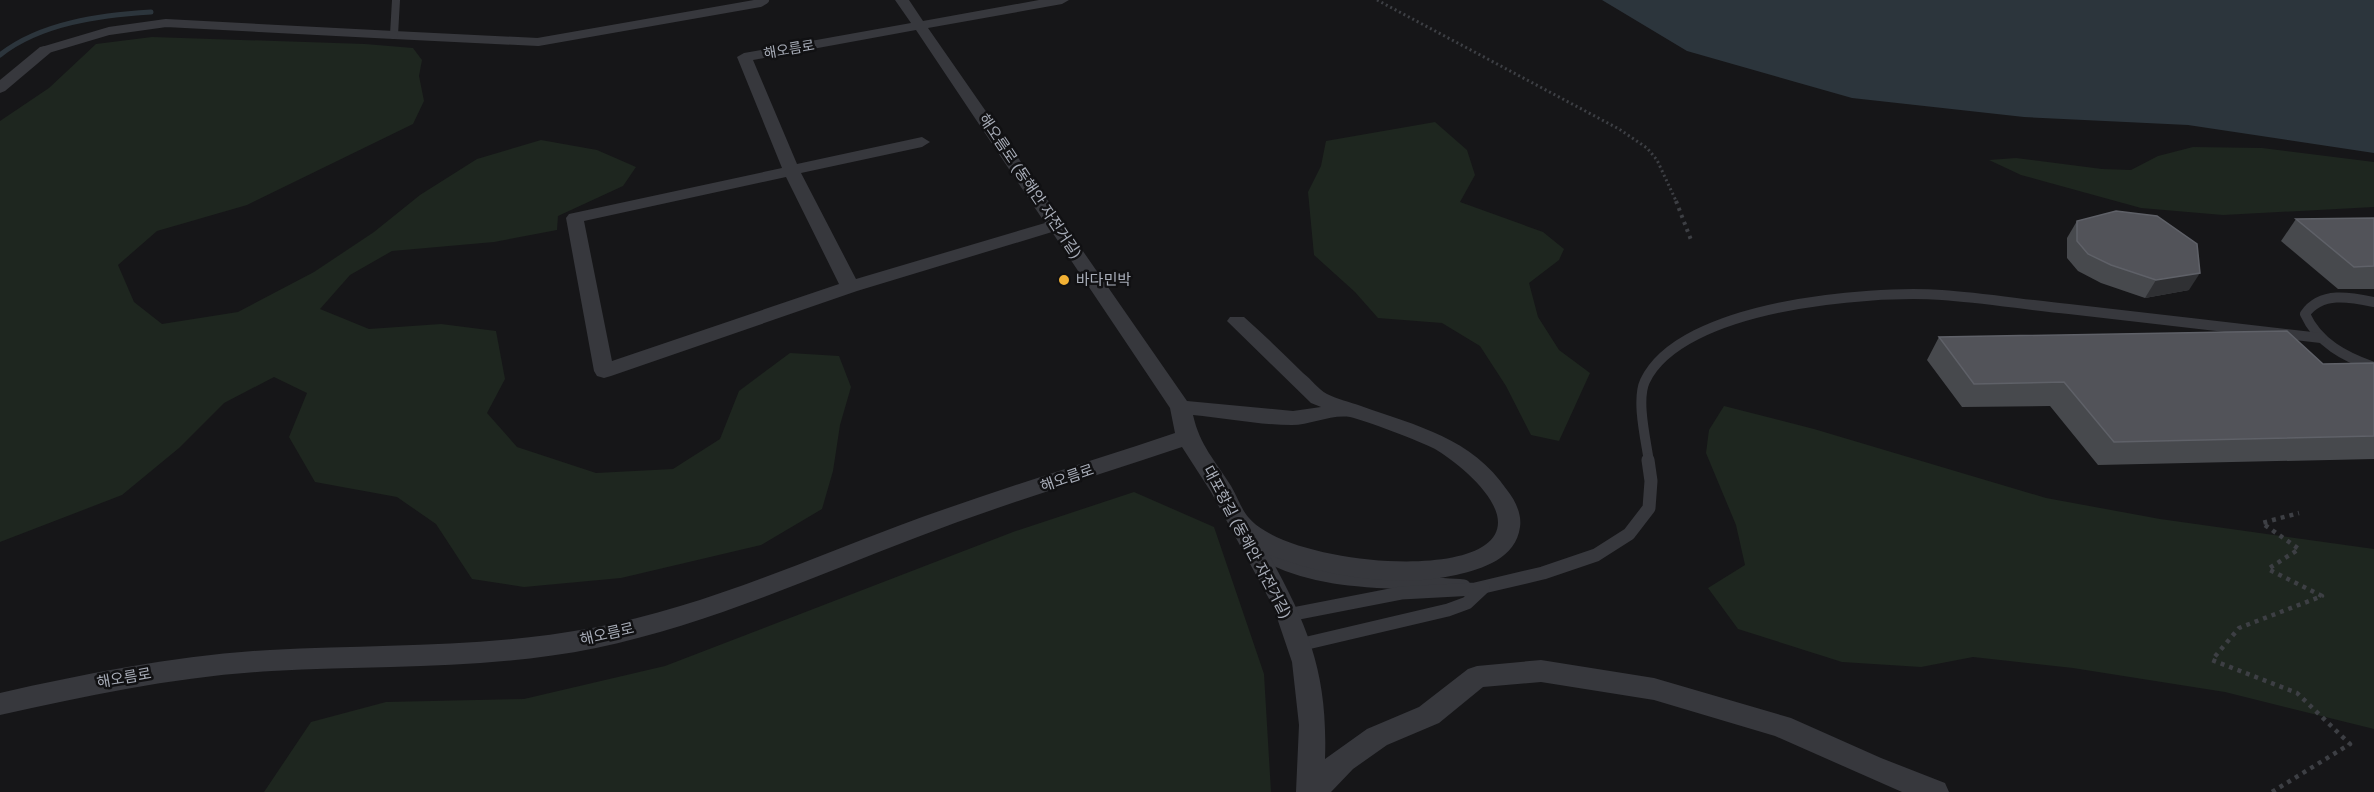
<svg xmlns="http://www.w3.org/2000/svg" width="2374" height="792" font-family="Arial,'Noto Sans KR',sans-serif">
<rect width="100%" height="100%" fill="#161618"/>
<g fill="#1e261f">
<path d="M152 37 365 44 413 48 422 60 419 76 424 101 413 124 247 205 157 231 118 265 134 302 162 324 238 312 314 272 374 232 420 195 477 159 541 140 597 150 636 167 623 186 558 216 557 230 494 242 392 251 350 275 320 309 369 329 441 324 496 331 505 379 487 413 517 447 596 473 673 469 720 439 739 391 790 353 839 356 851 387 840 425 833 471 822 509 761 545 621 578 524 587 472 579 436 524 397 497 315 482 289 437 307 393 274 377 224 403 179 448 122 495 0 542V121L49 88 96 44Z"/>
<path d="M1435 122 1467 150 1475 175 1460 202 1543 232 1564 249 1559 260 1529 283 1538 317 1559 350 1590 373 1559 441 1531 435 1506 386 1480 346 1442 323 1378 318 1355 292 1314 255 1308 192 1321 166 1326 141Z"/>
<path d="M2193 147 2262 148 2374 162V207L2223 215 2141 208 2021 175 1989 160 2016 158 2102 169 2131 170 2158 156Z"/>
<path d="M1724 406 1814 429 2046 498 2160 519 2374 549V729L2225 692 2073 668 1973 657 1921 667 1842 662 1738 629 1708 588 1745 565 1736 525 1706 453 1709 430Z"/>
<path d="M1134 492 1214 527 1264 674 1271 792H264L311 722 386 702 524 699 665 666 1013 532Z"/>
</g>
<path fill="#2c353c" d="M1602 0H2374V153L2188 125 2024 117 1852 98 1687 51Z"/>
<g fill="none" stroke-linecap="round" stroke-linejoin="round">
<path stroke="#2c353c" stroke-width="5" d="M0 55C40 23 101 15 151 12"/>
<path stroke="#3d3f44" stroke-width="3" stroke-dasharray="2 3" stroke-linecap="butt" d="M1377 0 1619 129 1647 148 1657 160 1677 203"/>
<path stroke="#3d3f44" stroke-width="4" stroke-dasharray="3 4.5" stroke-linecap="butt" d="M1676 201 1691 240"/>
<path stroke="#3d3f44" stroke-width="4.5" stroke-dasharray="4 5" stroke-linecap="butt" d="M2272 792 2350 744 2297 693 2212 660 2239 628 2322 596 2268 569 2299 549 2262 523 2299 513"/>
<g stroke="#37383d" stroke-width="8">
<path d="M396 0 394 35 538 42 760 3 765 0"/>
<path d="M45 50 109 31 166 23 394 35"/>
</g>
<g stroke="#37383d" stroke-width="10">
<path d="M2374 302C2350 297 2321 291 2305 314 2318 343 2345 357 2374 367"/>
<path d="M1649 462C1646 440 1636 400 1645 381 1681 305 1868 290 1942 295 1985 298 2027 305 2069 309 2153 319 2237 328 2321 338"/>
</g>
<g stroke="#37383d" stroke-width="13">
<path d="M1260 552C1322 588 1395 580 1464 586"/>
<path d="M1288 615 1401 593 1475 589 1543 573 1596 555 1629 534 1649 508 1651 481 1648 460"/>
<path d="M1299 645 1448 610 1467 603 1483 588"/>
</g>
<g fill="#37383d" fill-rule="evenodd">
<path d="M895 0H909L923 21 1039 0H1069L1062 4 928 28 1187 401 1293 411 1321 407 1311 403 1227 321 1230 317H1244C1264 335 1284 354 1303 373 1311 379 1318 389 1327 394 1337 399 1350 402 1361 406 1417 426 1472 438 1507 490 1515 500 1522 514 1520 527 1516 558 1483 569 1456 575 1396 589 1325 576 1269 555 1309 627 1328 675 1325 759L1367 729 1419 707 1468 669 1477 666 1541 660 1654 678 1791 718 1881 758 1945 783 1949 792H1902L1775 736 1654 700 1541 682 1483 687 1439 723 1387 745 1353 769 1331 792H1296L1299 725 1292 662 1273 606 1211 492 1182 447C1093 477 1003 504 915 538 810 578 707 625 596 648 489 670 381 665 272 671 180 676 90 695 0 715V693C89 673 179 655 270 650 378 644 485 648 592 628 699 608 797 564 898 526 989 492 1083 464 1175 433L1170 408 1052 232 857 291 611 376 604 378 597 376 594 371 566 218 569 214 782 168 737 57 744 53 911 23ZM916 30 1045 223 856 279 801 173 922 147 930 142 922 137 797 164 753 60ZM786 177 839 284 612 361 584 221ZM1193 415C1225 418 1259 425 1292 425 1310 425 1332 414 1350 417 1364 420 1422 442 1435 449 1459 463 1526 516 1485 545 1441 577 1284 559 1249 518 1241 509 1237 496 1231 486 1215 460 1200 446 1193 415Z"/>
<path d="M45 46 52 50 50 53 5 91 0 93V80L40 47Z"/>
</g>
</g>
<g fill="#47494d">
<path d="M2374 218V289H2338L2281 241 2296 219Z"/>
<path d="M2077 221 2189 290 2145 298 2101 283 2078 271 2067 258V238Z"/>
<path d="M1939 337 2323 364 2374 363V459L2098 465 2050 406 1962 407 1927 360Z"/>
</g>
<path fill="#2f3033" d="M2200 273 2189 290 2145 298 2156 280Z"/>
<g fill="#525359" stroke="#5f6168" stroke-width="1.5">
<path d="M2116 211 2157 216 2197 244 2200 273 2156 280 2111 265 2088 254 2077 241V221Z"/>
<path d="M2374 218V266L2354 267 2296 219Z"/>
<path d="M2287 331 2323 364 2374 363V436L2114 442 2064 382 1974 384 1939 337Z"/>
</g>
<circle fill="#f2b134" stroke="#111113" stroke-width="2" cx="1064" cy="280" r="6"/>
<g text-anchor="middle" stroke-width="5" stroke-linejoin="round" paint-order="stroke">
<g font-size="14" fill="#a8adb8" stroke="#111113">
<text transform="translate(789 49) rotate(-10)" y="5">해오름로</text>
</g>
<g font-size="15" fill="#a8adb8" stroke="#111113">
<text transform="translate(1030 186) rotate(56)" y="5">해오름로 (동해안 자전거길)</text>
<text transform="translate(1067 478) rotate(-19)" y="5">해오름로</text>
<text transform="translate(1247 542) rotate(62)" y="5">대포항길 (동해안 자전거길)</text>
<text transform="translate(607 634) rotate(-13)" y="5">해오름로</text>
<text transform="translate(124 678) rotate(-10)" y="5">해오름로</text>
</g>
<g font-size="15" fill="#a8adb8" stroke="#111113" text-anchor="start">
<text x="1076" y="285">바다민박</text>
</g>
</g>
</svg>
